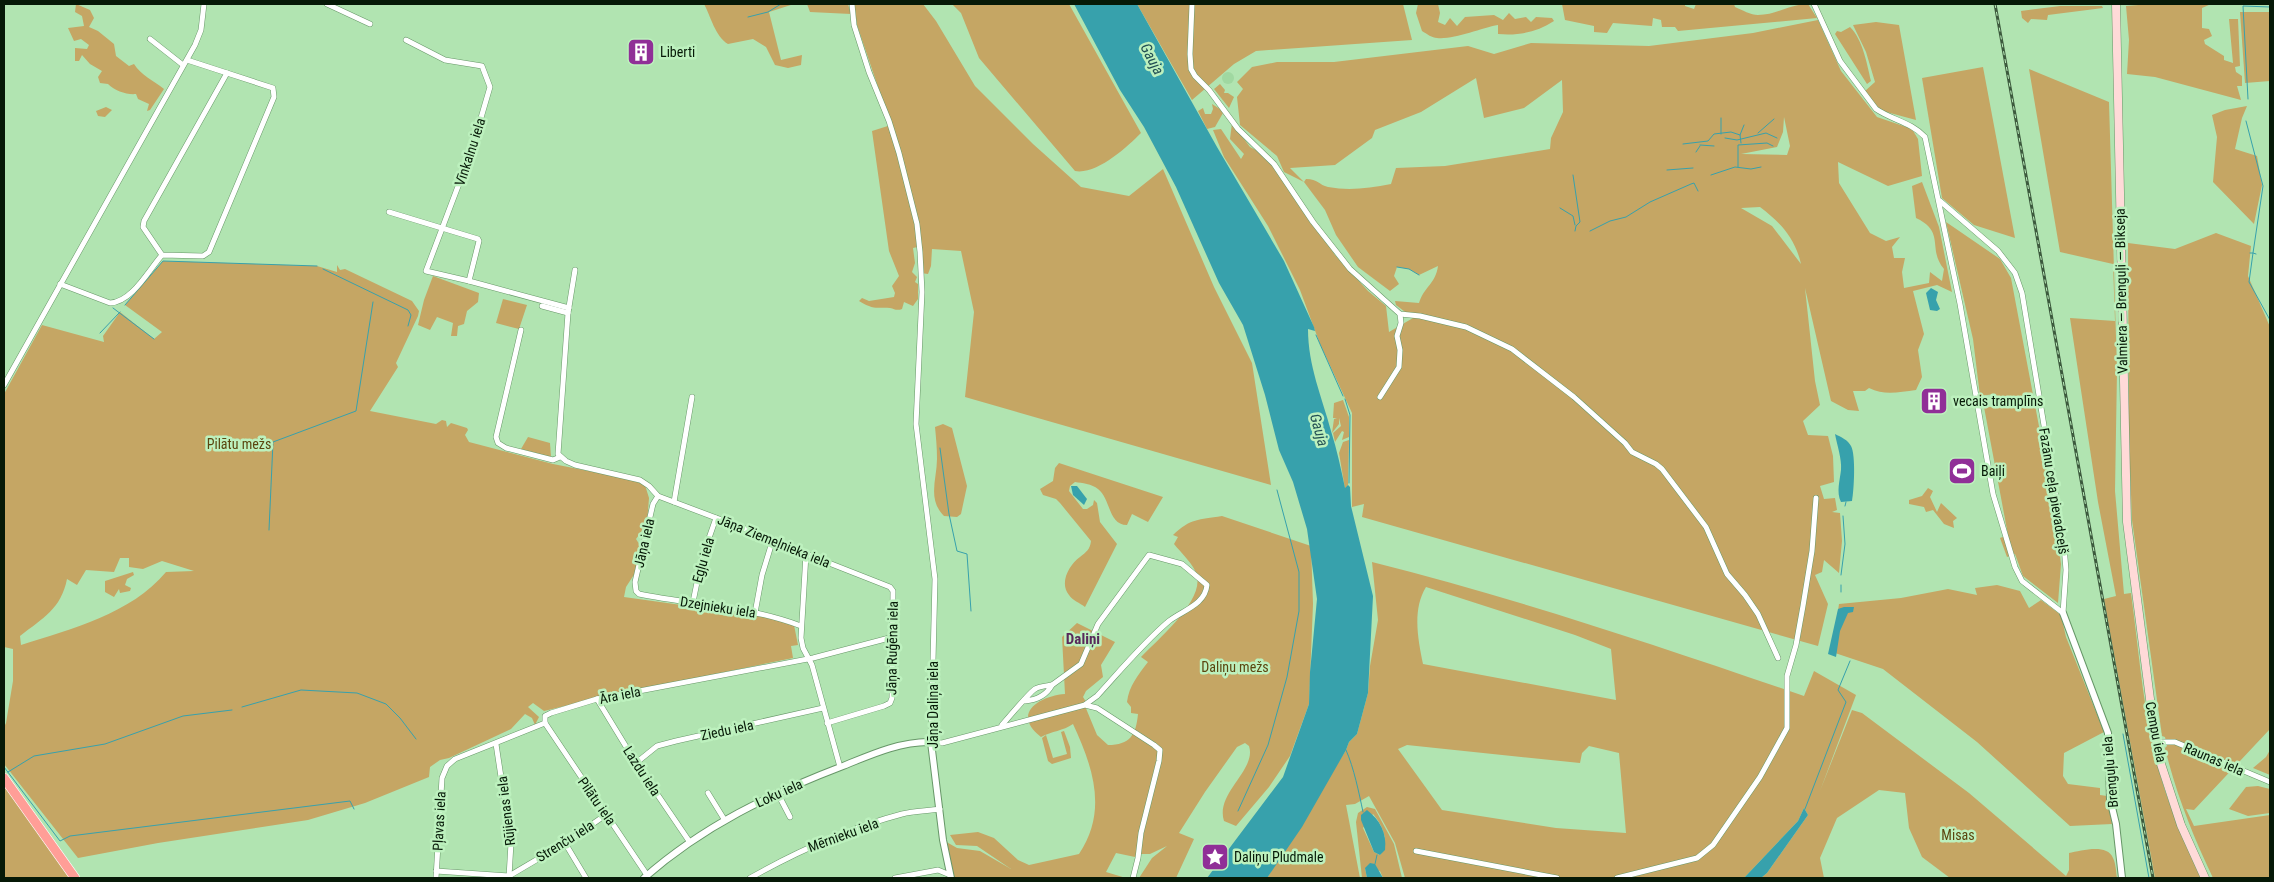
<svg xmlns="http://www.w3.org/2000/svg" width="2274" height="882" font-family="'Roboto Condensed',sans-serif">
<rect width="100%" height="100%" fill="#b1e4b1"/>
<circle fill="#a0d8a1" cx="1228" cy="78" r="6"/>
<g fill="#c5a664" fill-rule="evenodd">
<path d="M76 4 90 10 94 18 89 27 98 31 114 44 116 56 129 66 134 64C141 75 154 81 164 89L150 110 147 111 149 104 138 99 136 94C127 95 115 91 108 84L100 83 98 77 102 71 90 64 82 55 79 61H75V48L87 49 89 45 81 39 74 41 68 28 84 26 82 16 75 12Z"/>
<path d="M704 4H794L769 12 781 60 802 55 801 65 788 68 775 65 766 47 753 39 728 44C715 36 711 17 704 4Z"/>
<path d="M807 4H848L851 14 810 12Z"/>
<path d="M854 4H923L936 21 975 86 1033 144 1081 187 1129 196 1163 169 1214 287 1252 363 1271 485 965 397 974 312 961 251 932 249 931 266 928 274 921 273 922 246 913 248 915 263 912 272 917 277 915 282 918 284V299L913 306 904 302 902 309C896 311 895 309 890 308 875 307 874 310 859 301L862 298 869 301 894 297 895 293 892 286 899 276 889 251 872 131 891 125 857 25Z"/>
<path d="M952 4H1069L1141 133C1127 147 1097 175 1075 171L979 58 961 13Z"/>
<path d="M1137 4H1403L1412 40 1256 51 1234 64 1192 100Z"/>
<path d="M1418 4H1438L1440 13 1438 22 1445 25 1450 18 1457 26 1465 17 1494 15 1503 20 1509 13 1515 19 1526 17 1531 22 1536 17 1552 18 1554 21C1537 32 1519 36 1498 34V25C1481 28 1453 40 1437 38 1432 38 1427 34 1422 31L1416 13Z"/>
<path d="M1562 4H1685V6L1694 9 1696 4H1734L1735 7C1742 10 1751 15 1758 15 1776 15 1790 4 1808 4L1817 18 1678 31 1675 27H1662L1661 20 1653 18 1652 26 1613 23 1607 33 1594 32V26L1565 20Z"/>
<path d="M2151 4H2211L2202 8V28L2209 29 2212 36 2204 40 2205 44 2224 56V60L2233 63 2229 19H2238L2240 66 2235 67 2236 72 2242 76V86H2237L2241 100 2155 77 2127 74 2129 40 2126 6Z"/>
<path d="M2060 6H2102L2103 8 2048 15 2047 20 2031 19 2028 23 2022 18 2021 11Z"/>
<path d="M2240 12H2270V81L2245 83Z"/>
<path d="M1818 20 1841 71 1877 117 1912 129 1918 139 1922 176 1888 186 1838 162 1839 183 1870 233 1886 241 1900 237 1892 247 1894 258H1905L1902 272 1904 288 1929 283 1930 272 1942 281 1944 269C1927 249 1946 232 1916 218L1912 186 1922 182 1939 227 1952 292 1937 285 1913 291 1924 334 1918 350 1922 377 1916 390C1899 392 1885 396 1869 388L1865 391H1853L1859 411 1848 410 1831 401 1805 288 1815 381 1820 405 1803 421 1808 435 1828 436 1833 456 1834 482 1820 486 1824 499 1835 498 1837 510 1832 512 1840 513 1842 541 1839 573 1824 560 1822 572 1815 575 1828 604 1818 646 1362 517 1364 504 1352 507V413L1320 344 1300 290 1268 226 1224 157 1213 130 1221 129 1241 159 1244 154 1230 139 1232 123 1250 147 1269 157 1335 255 1368 291 1386 306 1389 332 1413 318 1396 305 1395 301 1419 303C1424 287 1436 283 1438 266L1419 275 1409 269 1397 267 1394 276 1399 284 1390 291 1358 267 1336 235 1325 210 1304 182 1284 172 1277 156 1240 125 1237 97 1243 89 1237 82 1252 67 1277 62H1334L1468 46 1494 54 1531 43 1649 46 1753 33ZM1476 78 1484 118 1524 108 1562 80 1563 112 1551 138 1550 149 1445 166 1396 168 1391 184C1369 188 1350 191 1328 187 1319 185 1318 179 1306 179L1304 182 1290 168 1335 165 1372 138 1375 130 1421 112ZM1784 117 1790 146 1787 155 1741 154 1777 147 1783 132ZM1760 207C1781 223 1795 238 1801 264L1772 226 1741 208Z"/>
<path d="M1876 22 1899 25 1916 120 1879 110 1865 91 1875 82 1866 52 1853 25Z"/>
<path d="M1850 27C1863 40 1867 64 1871 81L1867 84 1835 34 1837 31 1841 32Z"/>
<path d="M1983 67 2015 238 1974 225 1942 198 1922 78Z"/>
<path d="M2029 69 2109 102 2117 371 2115 491 2124 594 2131 593C2138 644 2142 696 2153 747 2163 793 2181 836 2202 878H2155L2104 599 2116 596 2098 502 2070 318 2115 321 2113 264 2060 252Z"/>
<path d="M1220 84 1225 90 1224 93H1228L1234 97 1229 108 1214 89Z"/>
<path d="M1212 104 1223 111V113L1215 127 1207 129 1198 111 1203 108 1205 114H1211L1213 109Z"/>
<path d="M2247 106 2242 118 2235 149 2257 156 2262 185 2254 224 2213 182 2217 137 2212 115 2225 110Z"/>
<path d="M106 107 112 110 105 117 98 116 96 111Z"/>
<path d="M1946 222 2000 259 2011 278 2051 490 2061 564 2058 603 2023 576 2015 554 2007 557 2000 538 2008 535 1984 407H1999L1995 394 1980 396 1973 339Z"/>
<path d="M2216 233 2251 246 2248 276 2270 327V729L2194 810 2186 809 2194 826 2270 815V878H2213C2193 836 2176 794 2165 748L2167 746 2165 737 2162 736 2132 520 2129 442 2128 243 2175 249Z"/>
<path d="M163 261 317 266 337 272V265L340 270 345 269 412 301 419 311 418 316 396 363 398 367 370 411 436 424 442 420 446 421 447 427 451 423 467 428 468 430 465 435 469 442 553 464 629 479 645 485 649 498 647 524 636 539 641 547 637 570 626 587 624 597 781 619 794 625 798 645 791 646 793 658 598 698 544 711 533 703 528 707 539 717 535 725 532 718 525 714 511 729 449 758 440 760 430 767 429 777 365 803 308 820 158 843 78 858 4 764V727L6 723 13 681V649L4 647V394L42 325 104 342 103 336 120 312 154 339 162 332 125 305ZM120 558H129V567L143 569 162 561 194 571 166 572C131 614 71 629 21 645L20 636C43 618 61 609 67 579L77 585 86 570 114 572Z"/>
<path d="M433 276 479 293 478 302 467 311 464 324 458 326 457 336H451L453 323 437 317 430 330 418 325 424 300Z"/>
<path d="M503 299 527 305 519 329 496 323Z"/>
<path d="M1343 400 1349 417V437L1342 440 1344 432 1342 431 1335 442 1333 433 1341 426 1339 418V424L1332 433 1334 419 1337 418H1333L1334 403Z"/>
<path d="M943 424 952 428 967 486 961 514 957 517 944 516C927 499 937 479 937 459 937 448 936 437 935 427Z"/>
<path d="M528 437 550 443 551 457 521 449Z"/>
<path d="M1349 440 1348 485 1345 489 1339 453 1343 442Z"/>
<path d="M1059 463 1163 497 1148 522 1132 514 1127 525C1108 525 1111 499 1098 489 1092 484 1082 483 1075 482L1070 486 1069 491 1083 509H1087L1093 505 1094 500 1097 503 1100 522 1117 544 1085 607C1080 603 1072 600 1069 595 1059 583 1069 565 1080 557 1086 552 1090 550 1091 541L1060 503 1056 499 1043 495 1040 489 1053 481 1055 468Z"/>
<path d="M1928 488 1933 491 1930 497 1937 512 1941 503 1957 518 1953 521 1954 528 1944 524 1933 510 1926 512 1924 507 1909 504V500L1922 496Z"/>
<path d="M1222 516 1311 546 1313 604 1309 704 1290 756 1269 787 1236 826 1224 821C1215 793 1257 770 1249 746L1245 743 1237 747 1205 792 1179 833 1194 839 1176 878H1139L1152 858 1167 846 1150 854H1137L1135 857 1116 853 1106 872 1126 878H951L943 840 957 848 980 851 1011 869 977 846 956 845 950 835 978 832 994 838 1018 860 1029 865 1079 854C1108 811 1093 767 1073 724 1063 731 1052 731 1041 737 1011 714 1039 696 1065 694L1062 637 1077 623 1115 642 1101 665 1103 677 1086 691 1083 697 1088 705 1085 706 1097 735 1108 745C1130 745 1136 735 1138 714L1131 713V707L1127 702C1129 686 1138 675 1148 662L1141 657C1158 639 1203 602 1197 576 1194 564 1181 553 1174 544L1178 537 1173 535C1191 518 1198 520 1222 516Z"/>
<path d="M1372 562C1519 599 1661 647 1804 696L1814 671 1856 695 1820 791 1852 710 1862 713 1969 793 2066 876 2069 870V853C2081 851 2107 843 2113 858 2116 864 2116 872 2117 878H1950L1922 857 1909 828 1905 793 1879 790 1837 818 1820 858 1824 878H1761L1767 873 1808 815 1804 808 1798 821 1744 878H1405L1395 843 1369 796 1355 804 1346 805 1360 878H1267L1346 750 1349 742 1357 734 1368 693 1370 666 1378 620ZM1426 587 1575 635 1611 649 1616 700 1423 664C1418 639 1412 610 1426 587ZM1407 745 1580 763 1582 753 1589 746 1619 753 1626 833 1556 828 1442 810 1398 749Z"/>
<path d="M133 572 134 575 127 579 125 585 131 588 130 591 120 593 119 589 114 597 105 592V581Z"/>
<path d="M1997 585 2020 591 2029 608 2041 600 2061 615 2066 637 2104 732 2064 753 2063 776 2068 784 2100 788V795L2107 796 2112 824 2070 826 1977 742 1883 669 1832 652 1839 604 1901 598 1948 589 1977 595 1975 588Z"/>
<path d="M1064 731 1070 747 1071 758 1052 764 1048 761 1042 738 1046 735 1053 758 1067 754 1061 732Z"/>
<path d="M2270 750V775L2253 768 2266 757Z"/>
<path d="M4 785 70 878H4Z"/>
<path d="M2258 786 2270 789V813L2248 816 2229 809 2246 787Z"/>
<path d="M1367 807 1375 809 1394 844 1402 878H1383L1380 871 1365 868 1367 878H1362L1356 822 1358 813ZM1373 814C1382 824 1391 843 1380 855L1374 852 1363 828Z"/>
</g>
<g fill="#37a1ac">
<path d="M1074 4H1137L1217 147 1284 261 1314 327 1315 331 1308 329C1308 366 1322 397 1331 431 1337 450 1341 469 1345 488L1348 485 1350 487 1351 506 1373 596 1368 693 1357 734 1349 742 1346 750 1302 827 1267 878H1207L1283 777 1309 704 1310 672 1317 599 1307 529 1293 482 1279 450 1265 395 1243 325 1219 283 1176 187 1144 127 1120 90Z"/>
<path d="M1931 288 1938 292 1936 300 1940 309 1937 311 1930 310 1926 293Z"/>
<path d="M1835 434C1841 437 1848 440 1851 446 1856 455 1854 491 1852 501L1841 502C1836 492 1840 480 1841 470 1842 459 1837 445 1835 434Z"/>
<path d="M1071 486H1077L1087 499 1084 505 1073 495Z"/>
<path d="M1844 607H1854L1853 612 1848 613 1840 631 1836 657 1828 654 1838 609Z"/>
<path d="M1804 808 1808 815 1767 873 1761 878H1744L1798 821Z"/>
<path d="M1367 810C1380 820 1387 833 1385 850L1380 855 1374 852 1361 820V815Z"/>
<path d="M1370 863 1375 864 1383 878H1367L1365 868Z"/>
</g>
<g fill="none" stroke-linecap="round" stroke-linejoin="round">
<g stroke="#37a1ac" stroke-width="1">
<path d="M748 17 768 12 781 4H801"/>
<path d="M2248 99 2243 6 2270 7"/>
<path d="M1721 118V134"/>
<path d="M2246 121 2263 186 2253 253H2250"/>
<path d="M1758 133 1774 119"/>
<path d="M1725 138 1737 140 1766 133 1777 138"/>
<path d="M1741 143 1740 135 1744 125"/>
<path d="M1683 144 1708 141 1714 134 1731 132 1740 135"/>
<path d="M1700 145 1714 146"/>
<path d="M1696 152 1700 146"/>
<path d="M1738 167V145L1767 143 1773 146"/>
<path d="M1667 170 1693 168"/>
<path d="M1573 175 1580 222 1576 226 1575 231"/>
<path d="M1711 175 1735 167 1751 169 1761 167"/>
<path d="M1560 208 1573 216 1575 225"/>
<path d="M1590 231 1610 221 1626 217 1650 202 1691 184 1694 183 1698 191"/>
<path d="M2256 254 2253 253 2249 282 2270 320"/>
<path d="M1397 267 1409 269 1419 275"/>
<path d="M323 269 408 310 411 315 408 326"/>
<path d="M125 305 163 261 317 266"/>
<path d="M113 308 154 339"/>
<path d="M100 333 120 312"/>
<path d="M1316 335 1343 396"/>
<path d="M1345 399 1350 415 1349 483"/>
<path d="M940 448 949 514 957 551 967 554 971 611"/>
<path d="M1845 506 1846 502"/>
<path d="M269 530 273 442 356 411 373 302"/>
<path d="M1841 575 1845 544 1843 516"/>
<path d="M1841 592V585"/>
<path d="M242 707 301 690 357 693 386 704 400 718 416 739"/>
<path d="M2123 734 2149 878"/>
<path d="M1346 750C1354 768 1359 793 1363 812"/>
<path d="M4 767 60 841 70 836 350 801 354 809"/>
<path d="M8 772 34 756 105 744 183 716 232 710"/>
<path d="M1805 809 1846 702 1838 690 1850 661"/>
<path d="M1238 811 1268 745 1287 677 1299 611V572L1277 490"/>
<path d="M1375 864 1377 855"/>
</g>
<g stroke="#679768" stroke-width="6">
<g id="minor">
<path d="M327 4 370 24"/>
<path d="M852 4 854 25 869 72 889 121 899 153 917 224 920 252 922 292 916 424 935 579 931 742 942 743 1085 705 1097 708 1154 745 1160 750 1159 761 1141 833 1138 858 1133 878"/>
<path d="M1192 4 1190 54 1191 69 1195 76 1209 90 1238 129 1274 164 1313 222 1350 269 1400 314 1420 316 1466 327 1512 349 1574 397 1625 443 1632 452 1656 464 1662 469 1706 527 1727 574 1745 595 1758 614 1778 658"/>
<path d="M1814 4 1840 61 1876 109C1892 120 1911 122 1925 137L1960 304 1993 494 2015 567 2022 581 2063 613"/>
<path d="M150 39 183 65"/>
<path d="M406 40 445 60 482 66 490 87 471 152 426 271 469 281"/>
<path d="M187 60 227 73"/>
<path d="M1940 201 1998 251 2015 273 2022 293 2064 546 2066 570 2063 613"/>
<path d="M389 212 478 239 479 241 469 281 569 308"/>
<path d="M575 270 568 313 558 454 566 461 575 465 640 480 649 486 658 496"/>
<path d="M60 284 110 303C132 302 148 271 162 255L143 227 144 221 227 73 273 88 274 97 209 252 203 256 162 255"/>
<path d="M542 306 568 313"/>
<path d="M521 330 496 437 498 443 506 448 553 460 560 457"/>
<path d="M4 385 195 45 201 30 204 4"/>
<path d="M1380 397 1399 367 1400 350 1397 336 1401 323 1400 314"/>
<path d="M658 496 793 547 806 554 890 587 893 591 892 698 890 703 884 706 827 723"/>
<path d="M658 496 653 504 635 582 636 591 639 594C693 605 749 606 801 626"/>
<path d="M674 502 692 397"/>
<path d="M806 554 801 638 803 648 812 665 840 767"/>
<path d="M693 602 702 558 716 518"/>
<path d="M755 613 762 575 773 539"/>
<path d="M1052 685 1081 664 1098 624 1149 555 1182 564 1207 585C1205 605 1183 610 1169 621 1143 643 1120 671 1097 696L1086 704"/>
<path d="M597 699 636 763 689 841"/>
<path d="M545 723 647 875"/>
<path d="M1002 725C1008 718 1030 692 1035 689 1040 686 1046 686 1052 685 1046 696 1036 700 1025 701"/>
<path d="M2156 742H2175L2270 782"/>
<path d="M496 744 511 843 509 877"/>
<path d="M636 763 657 746 676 741 823 708"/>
<path d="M777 792 790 817"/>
<path d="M708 793 724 819"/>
<path d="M565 843 586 878"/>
<path d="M1416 851 1557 878"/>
<path d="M436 871 509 876 565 843 607 814"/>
<path d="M436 878 442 778 447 766 455 759 545 723V716L551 713 597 699 813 658 893 637"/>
<path d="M750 878C798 851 849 828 902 814 914 811 928 811 940 809"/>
<path d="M895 878 938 870 950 875"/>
<path d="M1617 878 1697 858 1713 845 1760 777 1787 728V676L1796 645 1803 606 1812 551 1816 498"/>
</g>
</g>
<g stroke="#679768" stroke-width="8">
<g id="tertiary">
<path d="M2063 613 2108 733 2110 799 2116 824 2122 878"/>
<path d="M644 878C703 826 770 794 843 766 870 755 901 741 931 742L943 840 951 878"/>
</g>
</g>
<g stroke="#679768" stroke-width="9">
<path id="secondary" d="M2116 4 2127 522 2153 722 2160 761 2181 825 2205 878"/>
</g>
<g stroke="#fff" stroke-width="10">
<path id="trunk" d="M4 778 75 878"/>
</g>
<use href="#minor" stroke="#fff" stroke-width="5"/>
<use href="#tertiary" stroke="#fff" stroke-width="6"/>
<use href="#secondary" stroke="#ffdad8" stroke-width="8"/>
<use href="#trunk" stroke="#ff9e97" stroke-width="9"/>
<g stroke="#3c593d" stroke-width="3">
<path id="rail" d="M1995 4 2153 878"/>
</g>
<use href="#rail" stroke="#bdf1be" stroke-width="1" stroke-dasharray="4" stroke-linecap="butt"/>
</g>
<defs>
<g id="building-square" transform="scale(1.4375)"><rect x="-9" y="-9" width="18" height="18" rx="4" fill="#902f97" stroke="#bdf1be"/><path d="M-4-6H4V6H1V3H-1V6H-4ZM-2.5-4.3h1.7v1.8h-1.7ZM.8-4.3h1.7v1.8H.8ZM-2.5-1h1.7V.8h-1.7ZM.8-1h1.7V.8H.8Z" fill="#fff"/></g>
<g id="stadium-square" transform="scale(1.4375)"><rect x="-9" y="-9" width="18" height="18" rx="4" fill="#902f97" stroke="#bdf1be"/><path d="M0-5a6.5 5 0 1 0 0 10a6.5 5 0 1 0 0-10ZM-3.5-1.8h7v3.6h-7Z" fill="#fff"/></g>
<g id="sight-square" transform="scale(1.4375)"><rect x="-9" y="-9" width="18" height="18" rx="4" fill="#902f97" stroke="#bdf1be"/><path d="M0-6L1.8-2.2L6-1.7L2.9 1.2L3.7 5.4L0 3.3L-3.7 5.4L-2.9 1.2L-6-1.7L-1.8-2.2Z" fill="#fff"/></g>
</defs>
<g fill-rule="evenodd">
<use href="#building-square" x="641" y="52"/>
<use href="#building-square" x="1934" y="401"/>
<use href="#stadium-square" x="1962" y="471"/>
<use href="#sight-square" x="1215" y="857"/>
</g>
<g text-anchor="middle" stroke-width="5" stroke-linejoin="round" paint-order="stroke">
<g font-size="14" fill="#061907" stroke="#bdf1be" text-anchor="start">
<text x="660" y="57">Liberti</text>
<text x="1953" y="406">vecais tramplīns</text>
<text x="1981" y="476">Baiļi</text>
<text x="1234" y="862">Daliņu Pludmale</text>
</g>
<g font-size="14" fill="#061907" stroke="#bdf1be">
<text transform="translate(470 152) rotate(-72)" y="5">Vīnkalnu iela</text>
<text transform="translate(2121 291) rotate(-91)" y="5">Valmiera — Brenguļi — Bikseja</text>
<text transform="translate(2054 491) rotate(81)" y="5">Fazānu ceļa pievadceļš</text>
<text transform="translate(774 541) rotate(22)" y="5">Jāņa Ziemeļnieka iela</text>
<text transform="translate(644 543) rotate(-77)" y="5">Jāņa iela</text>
<text transform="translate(703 560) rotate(-74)" y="5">Egļu iela</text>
<text transform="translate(718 607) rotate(9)" y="5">Dzejnieku iela</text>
<text transform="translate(892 648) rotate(-89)" y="5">Jāņa Ruģēna iela</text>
<text transform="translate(620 695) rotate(-11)" y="5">Āra iela</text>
<text transform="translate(933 705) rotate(-90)" y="5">Jāņa Daliņa iela</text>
<text transform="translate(727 730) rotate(-12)" y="5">Ziedu iela</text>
<text transform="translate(2156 732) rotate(79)" y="5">Cempu iela</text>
<text transform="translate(2214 759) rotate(23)" y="5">Raunas iela</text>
<text transform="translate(642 771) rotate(57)" y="5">Lazdu iela</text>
<text transform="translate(2110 772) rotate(-95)" y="5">Brenguļu iela</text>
<text transform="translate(779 793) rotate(-24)" y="5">Loku iela</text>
<text transform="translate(597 801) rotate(55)" y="5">Pilātu iela</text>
<text transform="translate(506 811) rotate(-97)" y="5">Rūjienas iela</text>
<text transform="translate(439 821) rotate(-87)" y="5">Pļavas iela</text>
<text transform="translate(843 835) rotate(-20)" y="5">Mērnieku iela</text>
<text transform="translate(565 841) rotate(-32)" y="5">Strenču iela</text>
</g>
<g font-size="14" fill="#5b450f" stroke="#bdf1be">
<text x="239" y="449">Pilātu mežs</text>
<text x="1235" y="672">Daliņu mežs</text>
<text x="1958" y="840">Misas</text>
</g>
<g font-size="15" font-style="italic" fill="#224f54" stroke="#bdf1be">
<text transform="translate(1152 59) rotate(62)" y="5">Gauja</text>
<text transform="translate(1319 430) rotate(74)" y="5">Gauja</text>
</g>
<g font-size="15" font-weight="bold" fill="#58295b" stroke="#bdf1be">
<text x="1083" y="644">Daliņi</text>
</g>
</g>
<rect width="2274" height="882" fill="none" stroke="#061907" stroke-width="10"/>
</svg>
